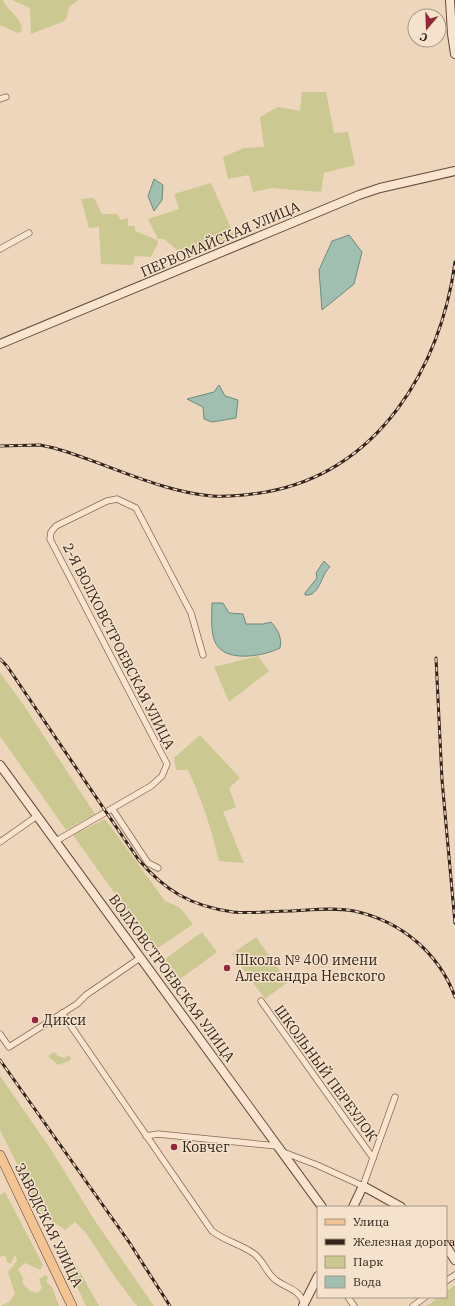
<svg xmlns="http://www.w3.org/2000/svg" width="455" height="1306" font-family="'IBM Plex Serif',serif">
<rect width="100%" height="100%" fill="#eed6bc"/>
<g fill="#cbc891">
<path d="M0 0H3C8 12 22 17 22 31L18 33 0 25Z"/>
<path d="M12 0H78L69 7 67 17 64 21 31 34 30 8Z"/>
<path d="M302 92H326L334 133 348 132 355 165 324 173 321 192 272 188 253 192 249 175 228 179 223 157 244 148 264 147 260 117 278 107 300 111Z"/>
<path d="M211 183 234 235 185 257 164 239H158L148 219 179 209 174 194Z"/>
<path d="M94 198 102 214H117L121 220 128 218V226H135V231L157 240 158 243 151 257 135 256 133 265 101 264 99 227 89 228 81 199Z"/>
<path d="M258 656 269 671 229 702 214 667Z"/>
<path d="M0 673 21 701 95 814 66 830 0 736Z"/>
<path d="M200 735 240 778 229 788 236 807 223 812 244 863 219 861C212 830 202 800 188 770H176L174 758Z"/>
<path d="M105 819 165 901 179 907 193 924 155 950 73 835Z"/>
<path d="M202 932 217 952 180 979 165 959Z"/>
<path d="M256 937 288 982 265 999 232 954Z"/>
<path d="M54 1052 58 1056 65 1058 69 1055 71 1059 67 1062 58 1065 48 1056Z"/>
<path d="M0 1076 50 1148 95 1221 154 1306H137L115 1277 86 1233 75 1222 65 1230 42 1214 0 1130Z"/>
<path d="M5 1192 43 1265 40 1270 25 1263 18 1269 23 1278 22 1283 30 1291 37 1293 42 1288 39 1279 46 1275 48 1278 46 1282 52 1287 59 1306H1L9 1302 15 1294 8 1272 17 1261 15 1254 11 1264 7 1262 5 1255 0 1257V1195Z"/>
<path d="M61 1245H65L99 1306H86L59 1248Z"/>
<path d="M455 1285V1306H427L439 1297H446V1292Z"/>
</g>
<g fill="#a0bfb0" stroke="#688c7d">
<path d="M154 179 163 185 162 200 154 211 148 196Z"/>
<path d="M349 235 362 252 354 284 322 310 319 270 332 241Z"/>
<path d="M219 385 225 396 238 400 236 418 212 422 204 419 203 407 187 399 214 392Z"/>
<path d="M324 561 330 567C321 574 320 597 305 595V593L317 578 316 573Z"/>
<path d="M212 603H223L229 613 243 614 246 624H263L271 622C278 630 282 637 280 648 264 656 227 663 216 644 210 632 212 616 212 603Z"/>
</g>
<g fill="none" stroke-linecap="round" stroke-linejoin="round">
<g stroke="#856756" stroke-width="7">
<g id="street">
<path d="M0 99 6 97"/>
<path d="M0 249 29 233"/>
<path d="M113 810 148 863 158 868"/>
<path d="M56 841 151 786 162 776 167 764 50 539 51 532 56 526 107 501 117 499 136 508 191 613 203 655"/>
<path d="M0 842 37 816"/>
<path d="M261 1001 373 1158"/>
<path d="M62 1013 212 1231C225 1241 240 1244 253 1253 264 1260 266 1274 277 1281 289 1289 298 1289 304 1303"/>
<path d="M0 1034 9 1047 77 1004 86 995 140 958"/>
<path d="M146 1136 158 1134 277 1146"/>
<path d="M283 1152 317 1165 363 1186 395 1097"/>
<path d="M446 1281 455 1275"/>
<path d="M348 1297 354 1306"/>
<path d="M413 1306 425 1297"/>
</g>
</g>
<g stroke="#674839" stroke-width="10">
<g id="secondary">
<path d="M450 0 452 34 455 54"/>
<path d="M0 344 359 195 380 188 455 171"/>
<path d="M0 765 322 1207"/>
<path d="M353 1207 363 1186 401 1207"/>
<path d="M446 1246 455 1260"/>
<path d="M303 1306 318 1276"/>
</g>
</g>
<g stroke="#52362b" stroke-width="10">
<path id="primary" d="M0 1155 72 1306"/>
</g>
<use href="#street" stroke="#f9e5cf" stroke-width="5.5"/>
<use href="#secondary" stroke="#f9e5cf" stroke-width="8"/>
<use href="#primary" stroke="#f3c492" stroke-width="9"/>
<g stroke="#34231b" stroke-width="3">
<g id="rail">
<path d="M0 446 40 445 54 448C104 462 160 492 212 496 230 497 248 495 266 492 378 472 441 368 455 262"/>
<path d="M436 658 442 780 455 923"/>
<path d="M0 659 7 666 138 859C165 891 191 906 233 912 251 914 272 911 290 911 311 910 334 907 354 911 401 921 439 953 455 997"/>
<path d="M0 1060 129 1242 170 1306"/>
</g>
</g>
<use href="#rail" stroke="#f5e2cc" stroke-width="1.5" stroke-dasharray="4.5" stroke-linecap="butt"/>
</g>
<g fill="#94263a" stroke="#f5e2cc" stroke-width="1.5">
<circle cx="227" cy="968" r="4"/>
<circle cx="35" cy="1020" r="4"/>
<circle cx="174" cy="1147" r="4"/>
</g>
<g text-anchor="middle" stroke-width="3" stroke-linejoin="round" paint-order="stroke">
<g font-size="14" fill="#34231b" stroke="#f5e2cc">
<text transform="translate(220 239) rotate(-23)" y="5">ПЕРВОМАЙСКАЯ УЛИЦА</text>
<text transform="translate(119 646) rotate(63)" y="5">2-Я ВОЛХОВСТРОЕВСКАЯ УЛИЦА</text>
<text transform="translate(172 978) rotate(54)" y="5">ВОЛХОВСТРОЕВСКАЯ УЛИЦА</text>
<text transform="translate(326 1073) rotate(54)" y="5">ШКОЛЬНЫЙ ПЕРЕУЛОК</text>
<text transform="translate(49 1225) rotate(64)" y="5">ЗАВОДСКАЯ УЛИЦА</text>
</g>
<g font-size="14" fill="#34231b" stroke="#f5e2cc" text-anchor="start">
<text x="235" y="965">Школа № 400 имени<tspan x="235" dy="16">Александра Невского</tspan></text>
<text x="43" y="1025">Дикси</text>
<text x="182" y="1152">Ковчег</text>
</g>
</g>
<rect x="317" y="1206" width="130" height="92" fill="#f5e2cc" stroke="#a89685"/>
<rect x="325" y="1219" width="20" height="6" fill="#f3c492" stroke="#a89685"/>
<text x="353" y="1226" font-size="12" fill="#34231b">Улица</text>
<rect x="325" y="1239" width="20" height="6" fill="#34231b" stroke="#a89685"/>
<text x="353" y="1246" font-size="12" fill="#34231b">Железная дорога</text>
<rect x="325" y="1256" width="20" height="12" fill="#cbc891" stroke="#a89685"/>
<text x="353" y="1266" font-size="12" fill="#34231b">Парк</text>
<rect x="325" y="1276" width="20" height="12" fill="#a0bfb0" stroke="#a89685"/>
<text x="353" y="1286" font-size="12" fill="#34231b">Вода</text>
<g transform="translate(427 28) rotate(199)"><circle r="19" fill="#f5e2cc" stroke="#a89685"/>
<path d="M0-3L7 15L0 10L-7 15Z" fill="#94263a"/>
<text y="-6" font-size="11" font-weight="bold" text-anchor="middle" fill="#34231b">С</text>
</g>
</svg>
